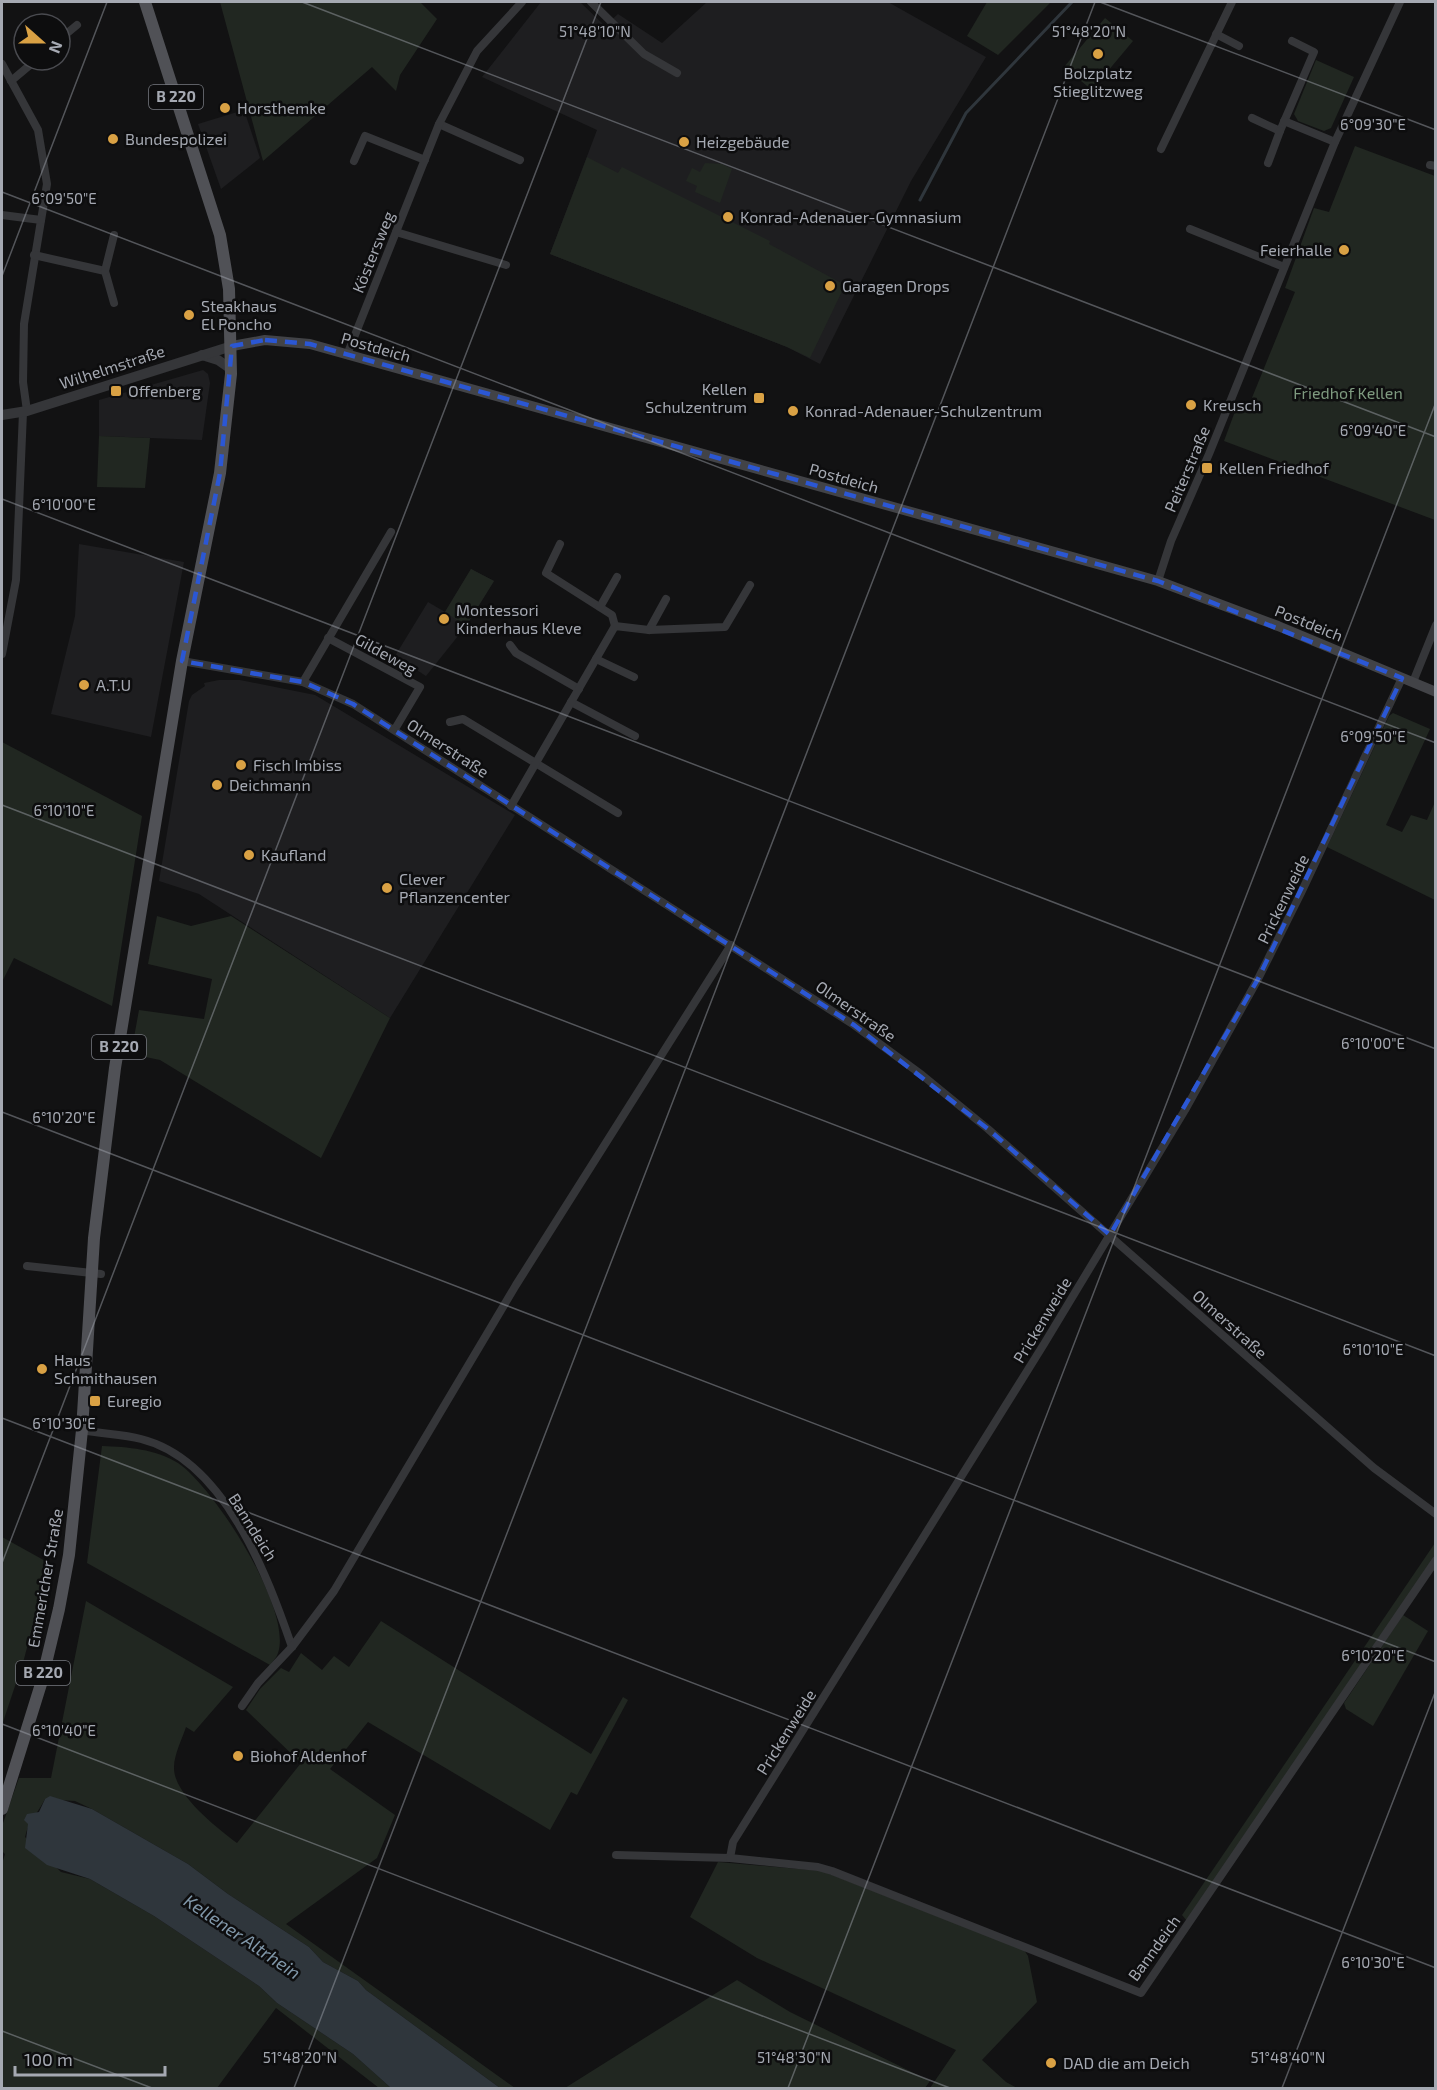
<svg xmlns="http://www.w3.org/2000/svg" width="1437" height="2090" font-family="'Exo 2',sans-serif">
<rect width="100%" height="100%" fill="#121213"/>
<g fill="#1e1e20">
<path d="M541 2H580L605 26 618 14 662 43 707 2H888L986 57 911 181 820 364 787 347 550 254 597 130 482 77Z"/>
<path d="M244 110 260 158 221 189 198 124Z"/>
<path d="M203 370 208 374 210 383 202 440 99 436V400Z"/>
<path d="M79 544 184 562 151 737 51 714 75 616Z"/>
<path d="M471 569 494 581 466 626 426 676 395 656 428 602 445 612Z"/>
<path d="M219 680H240L315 695 515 815 390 1018 199 894 159 881 189 701 192 695 205 686 204 683Z"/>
</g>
<g fill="#212721">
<path d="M220 2H420L437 19 400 75 396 91 372 67 263 161Z"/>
<path d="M987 2H1051L998 55 967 36Z"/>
<path d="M1105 18 1133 41 1092 90 1064 67Z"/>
<path d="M1316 60 1354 77 1331 128 1324 131 1298 121 1294 114Z"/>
<path d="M1355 146 1435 176V520L1224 441 1237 406 1247 410 1295 292 1285 288 1314 208 1329 212Z"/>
<path d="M587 157 618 173 622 167 770 241 769 244 845 285 810 358 787 347 550 254Z"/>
<path d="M705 163 722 164 732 169 720 203 695 192 697 186 686 181 692 168 700 172Z"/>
<path d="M99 436 150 438 145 488 97 487Z"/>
<path d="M471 569 494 581 466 626 445 612Z"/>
<path d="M1393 713 1430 729 1386 825 1402 832 1411 815 1427 820 1435 802V900L1327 847 1389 716Z"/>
<path d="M2 742 142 816 112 1006 14 958 2 982Z"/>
<path d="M157 916 191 926 231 916 390 1018 321 1158 160 1060 131 1054 139 1010 204 1019 212 979 148 964Z"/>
<path d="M102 1446C128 1447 155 1449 178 1463 214 1487 293 1610 278 1653 277 1657 273 1661 270 1665L87 1563Z"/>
<path d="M2 1537 49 1563 24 1659 2 1725Z"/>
<path d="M1435 1543V1555L1428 1567 1187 1921 1182 1915Z"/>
<path d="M86 1601 233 1687 194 1732 186 1727C182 1739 174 1755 174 1767 173 1794 217 1828 237 1843L301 1763 246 1710 260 1689 281 1668 289 1672 301 1653 322 1670 334 1656 349 1667 381 1621 591 1754 623 1697 628 1700 577 1795 571 1792 550 1830 368 1722 330 1769 395 1815 377 1858 286 1924 515 2088H500L366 1990 358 1981 323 1962 309 1947 228 1894 188 1864 92 1809 75 1801 45 1799C38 1813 29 1820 25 1837L61 1872 90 1879 154 1916 259 1986 277 2003 353 2054 391 2088H379L276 2008 217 2088H2V1864L5 1854 2 1851V1826L19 1778H51Z"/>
<path d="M1403 1615 1428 1631 1373 1726 1346 1709 1344 1703Z"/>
<path d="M718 1862 822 1871 1024 1950 1028 1956 1037 2002 982 2060 1006 2082 1017 2088H930L956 2050 757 1958 690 1917Z"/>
<path d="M737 1980 790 2012 930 2081 925 2088H565Z"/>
</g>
<path fill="#2f363c" d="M50 1796 92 1809 188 1864 228 1894 309 1947 323 1962 358 1981 366 1990 500 2088H391L353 2054 277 2003 259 1986 154 1916 90 1879 47 1865 25 1848 28 1824 24 1820 27 1814 39 1812 45 1799Z"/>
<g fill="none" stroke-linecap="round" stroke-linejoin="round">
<path stroke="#2f363c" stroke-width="3" d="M920 200 966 113 1072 2"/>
<g stroke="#353639" stroke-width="8">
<path d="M591 2 644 54 677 73"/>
<path d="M1216 34 1239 46"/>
<path d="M60 39 77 25"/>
<path d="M2 64 38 130 47 184 24 324 23 382 27 411"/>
<path d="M11 81 36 60"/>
<path d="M1252 118 1280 131 1314 52 1292 41"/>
<path d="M1284 121 1335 142"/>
<path d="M439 124 520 160"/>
<path d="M1161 149 1232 2"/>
<path d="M354 161 365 136 425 160"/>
<path d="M1268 163 1280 131"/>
<path d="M1430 165 1436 166"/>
<path d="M2 215 41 220"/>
<path d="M1190 229 1284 267"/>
<path d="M396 232 506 265"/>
<path d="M34 255 105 271 114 303"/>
<path d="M105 271 114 235"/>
<path d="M347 355 439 124 477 51 522 2"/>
<path d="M560 544 546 573 612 615 615 626"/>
<path d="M1158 581 1171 541 1209 454 1335 142 1400 2"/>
<path d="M600 607 617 577"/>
<path d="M649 630 666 599"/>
<path d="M328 638 420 687 395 729"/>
<path d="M510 645 516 653 579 689"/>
<path d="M2 654 16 580 23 412"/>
<path d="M596 659 634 677"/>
<path d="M182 661 303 682 353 704 854 1025 922 1075 988 1129 1374 1468 1436 1514"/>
<path d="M303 682 391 532"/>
<path d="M1413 682 1436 625"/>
<path d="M571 702 635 736"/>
<path d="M450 722 463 719 618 813"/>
<path d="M511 806 615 626 649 630 725 627 750 585"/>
<path d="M27 1266 101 1274"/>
<path d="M82 1430C102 1434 122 1434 141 1439 225 1460 267 1575 292 1647"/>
<path d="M242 1706 258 1683 292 1647 334 1591 516 1285 731 945"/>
<path d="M616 1855 730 1858 733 1842 1044 1344 1185 1110 1258 979 1301 893 1402 678"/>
<path d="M730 1858 818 1867 832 1871 1141 1993 1436 1560"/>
</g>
<g stroke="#353639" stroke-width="10">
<path d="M202 355 218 360 231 369"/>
<path d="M2 415 27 411 232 346"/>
</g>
<path stroke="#424347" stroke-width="10" d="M232 346 265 340 310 344 1158 581 1278 626 1436 692"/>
<path stroke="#505156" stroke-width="12" d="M2 1809 41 1684 59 1609 69 1555 82 1430 94 1238 115 1068 182 661 220 473 231 374 229 289 220 235 145 2"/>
</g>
<path fill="none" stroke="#2b57d4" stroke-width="4.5" stroke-dasharray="12 8" stroke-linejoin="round" d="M265 340 310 344 1158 581 1402 678 1258 979 1110 1235 988 1129 854 1025 353 704 303 682 182 661 220 473 232 346Z"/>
<path fill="none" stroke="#a5a9b2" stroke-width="1.5" stroke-opacity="0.45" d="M302 2 1436 437M1100 2 1436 130M2 192 1436 743M2 276 107 2M2 499 1436 1049M2 805 1436 1356M2 1112 1436 1662M2 1418 1436 1968M2 1563 601 2M2 1724 950 2088M2 2031 152 2088M294 2088 1095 2M788 2088 1436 402M1282 2088 1436 1690"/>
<g fill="#d9a144" stroke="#0d0d0e" stroke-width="2">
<circle cx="1098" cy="54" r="6"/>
<circle cx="225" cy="108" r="6"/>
<circle cx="113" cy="139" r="6"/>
<circle cx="684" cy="142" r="6"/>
<circle cx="728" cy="217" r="6"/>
<circle cx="1344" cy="250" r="6"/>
<circle cx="830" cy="286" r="6"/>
<circle cx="189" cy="315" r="6"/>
<rect x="110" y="385" width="12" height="12" rx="3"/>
<rect x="753" y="392" width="12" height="12" rx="3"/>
<circle cx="1191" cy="405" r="6"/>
<circle cx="793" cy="411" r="6"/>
<rect x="1201" y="462" width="12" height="12" rx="3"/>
<circle cx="444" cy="619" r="6"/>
<circle cx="84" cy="685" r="6"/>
<circle cx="241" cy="765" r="6"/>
<circle cx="217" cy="785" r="6"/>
<circle cx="249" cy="855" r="6"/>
<circle cx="387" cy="888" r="6"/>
<circle cx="42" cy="1369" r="6"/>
<rect x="89" y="1395" width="12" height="12" rx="3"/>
<circle cx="238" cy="1756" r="6"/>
<circle cx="1051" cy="2063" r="6"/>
</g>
<g text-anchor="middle" stroke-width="5" stroke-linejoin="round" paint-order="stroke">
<g fill="#0d0d0e" stroke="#777a81" stroke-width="1.5">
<rect x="149" y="85" width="54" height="24" rx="4.5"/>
<rect x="92" y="1035" width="54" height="24" rx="4.5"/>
<rect x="16" y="1661" width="54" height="24" rx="4.5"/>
</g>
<g font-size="15" font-weight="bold" fill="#a5a9b2">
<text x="176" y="102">B 220</text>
<text x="119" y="1052">B 220</text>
<text x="43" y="1678">B 220</text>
</g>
<g font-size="16" fill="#a5a9b2" stroke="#0d0d0e" text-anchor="start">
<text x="1098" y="79" text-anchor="middle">Bolzplatz<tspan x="1098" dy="18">Stieglitzweg</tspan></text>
<text x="237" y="114">Horsthemke</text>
<text x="125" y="145">Bundespolizei</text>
<text x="696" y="148">Heizgebäude</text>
<text x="740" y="223">Konrad-Adenauer-Gymnasium</text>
<text x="1332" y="256" text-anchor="end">Feierhalle</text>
<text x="842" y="292">Garagen Drops</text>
<text x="201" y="312">Steakhaus<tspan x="201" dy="18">El Poncho</tspan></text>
<text x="747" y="395" text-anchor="end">Kellen<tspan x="747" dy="18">Schulzentrum</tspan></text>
<text x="128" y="397">Offenberg</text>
<text x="1203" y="411">Kreusch</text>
<text x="805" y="417">Konrad-Adenauer-Schulzentrum</text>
<text x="1219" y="474">Kellen Friedhof</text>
<text x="456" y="616">Montessori<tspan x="456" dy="18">Kinderhaus Kleve</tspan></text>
<text x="96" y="691">A.T.U</text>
<text x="253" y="771">Fisch Imbiss</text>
<text x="229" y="791">Deichmann</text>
<text x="261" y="861">Kaufland</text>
<text x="399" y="885">Clever<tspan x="399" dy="18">Pflanzencenter</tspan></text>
<text x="54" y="1366">Haus<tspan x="54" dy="18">Schmithausen</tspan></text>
<text x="107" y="1407">Euregio</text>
<text x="250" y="1762">Biohof Aldenhof</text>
<text x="1063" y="2069">DAD die am Deich</text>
</g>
<g font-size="16" fill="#a5a9b2" stroke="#0d0d0e">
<text transform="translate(373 252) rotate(-68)" y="6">Köstersweg</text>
<text transform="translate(376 347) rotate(16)" y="6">Postdeich</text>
<text transform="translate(112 367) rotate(-18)" y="6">Wilhelmstraße</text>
<text transform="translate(1187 469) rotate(-67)" y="6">Peiterstraße</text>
<text transform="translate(844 478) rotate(16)" y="6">Postdeich</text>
<text transform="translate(1309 623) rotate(22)" y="6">Postdeich</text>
<text transform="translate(386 654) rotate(29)" y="6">Gildeweg</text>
<text transform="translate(448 748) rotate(33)" y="6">Olmerstraße</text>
<text transform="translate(1283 899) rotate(-64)" y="6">Prickenweide</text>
<text transform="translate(856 1011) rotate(35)" y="6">Olmerstraße</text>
<text transform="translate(1042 1320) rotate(-59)" y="6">Prickenweide</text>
<text transform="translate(1230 1324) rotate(42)" y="6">Olmerstraße</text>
<text transform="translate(253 1527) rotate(58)" y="6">Banndeich</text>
<text transform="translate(45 1578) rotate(-80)" y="6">Emmericher Straße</text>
<text transform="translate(786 1732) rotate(-58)" y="6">Prickenweide</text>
<text transform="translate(1154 1948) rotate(-54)" y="6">Banndeich</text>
</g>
<g font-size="16" fill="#7e9a7f" stroke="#0d0d0e">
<text x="1348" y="399">Friedhof Kellen</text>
</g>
<g font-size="18" font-style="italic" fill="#8097a9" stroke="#0d0d0e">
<text transform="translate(242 1937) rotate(34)" y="6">Kellener Altrhein</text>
</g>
</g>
<g font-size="15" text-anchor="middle" fill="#a5a9b2" stroke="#0d0d0e" stroke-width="5" stroke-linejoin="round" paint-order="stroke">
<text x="595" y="37">51°48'10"N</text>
<text x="1089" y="37">51°48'20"N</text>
<text x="1373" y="130">6°09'30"E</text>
<text x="64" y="204">6°09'50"E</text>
<text x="1373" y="436">6°09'40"E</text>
<text x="64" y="510">6°10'00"E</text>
<text x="1373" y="742">6°09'50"E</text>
<text x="64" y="816">6°10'10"E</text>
<text x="1373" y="1049">6°10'00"E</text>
<text x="64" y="1123">6°10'20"E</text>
<text x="1373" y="1355">6°10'10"E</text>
<text x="64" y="1429">6°10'30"E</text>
<text x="1373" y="1661">6°10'20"E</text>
<text x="64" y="1736">6°10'40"E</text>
<text x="1373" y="1968">6°10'30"E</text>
<text x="300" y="2063">51°48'20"N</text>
<text x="794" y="2063">51°48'30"N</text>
<text x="1288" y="2063">51°48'40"N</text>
</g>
<rect width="1437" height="2090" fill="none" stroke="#a5a9b2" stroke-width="6"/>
<g transform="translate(42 42) rotate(111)"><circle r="28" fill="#0d0d0e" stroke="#4a4b50" stroke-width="1.5"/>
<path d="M0-4.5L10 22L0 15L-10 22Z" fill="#d9a144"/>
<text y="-9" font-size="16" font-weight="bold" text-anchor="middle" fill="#a5a9b2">N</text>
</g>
<path d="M15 2066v9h150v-9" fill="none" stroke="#a5a9b2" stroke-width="3"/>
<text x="24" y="2066" font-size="18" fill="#a5a9b2" stroke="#0d0d0e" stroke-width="4.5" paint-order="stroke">100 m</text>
</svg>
